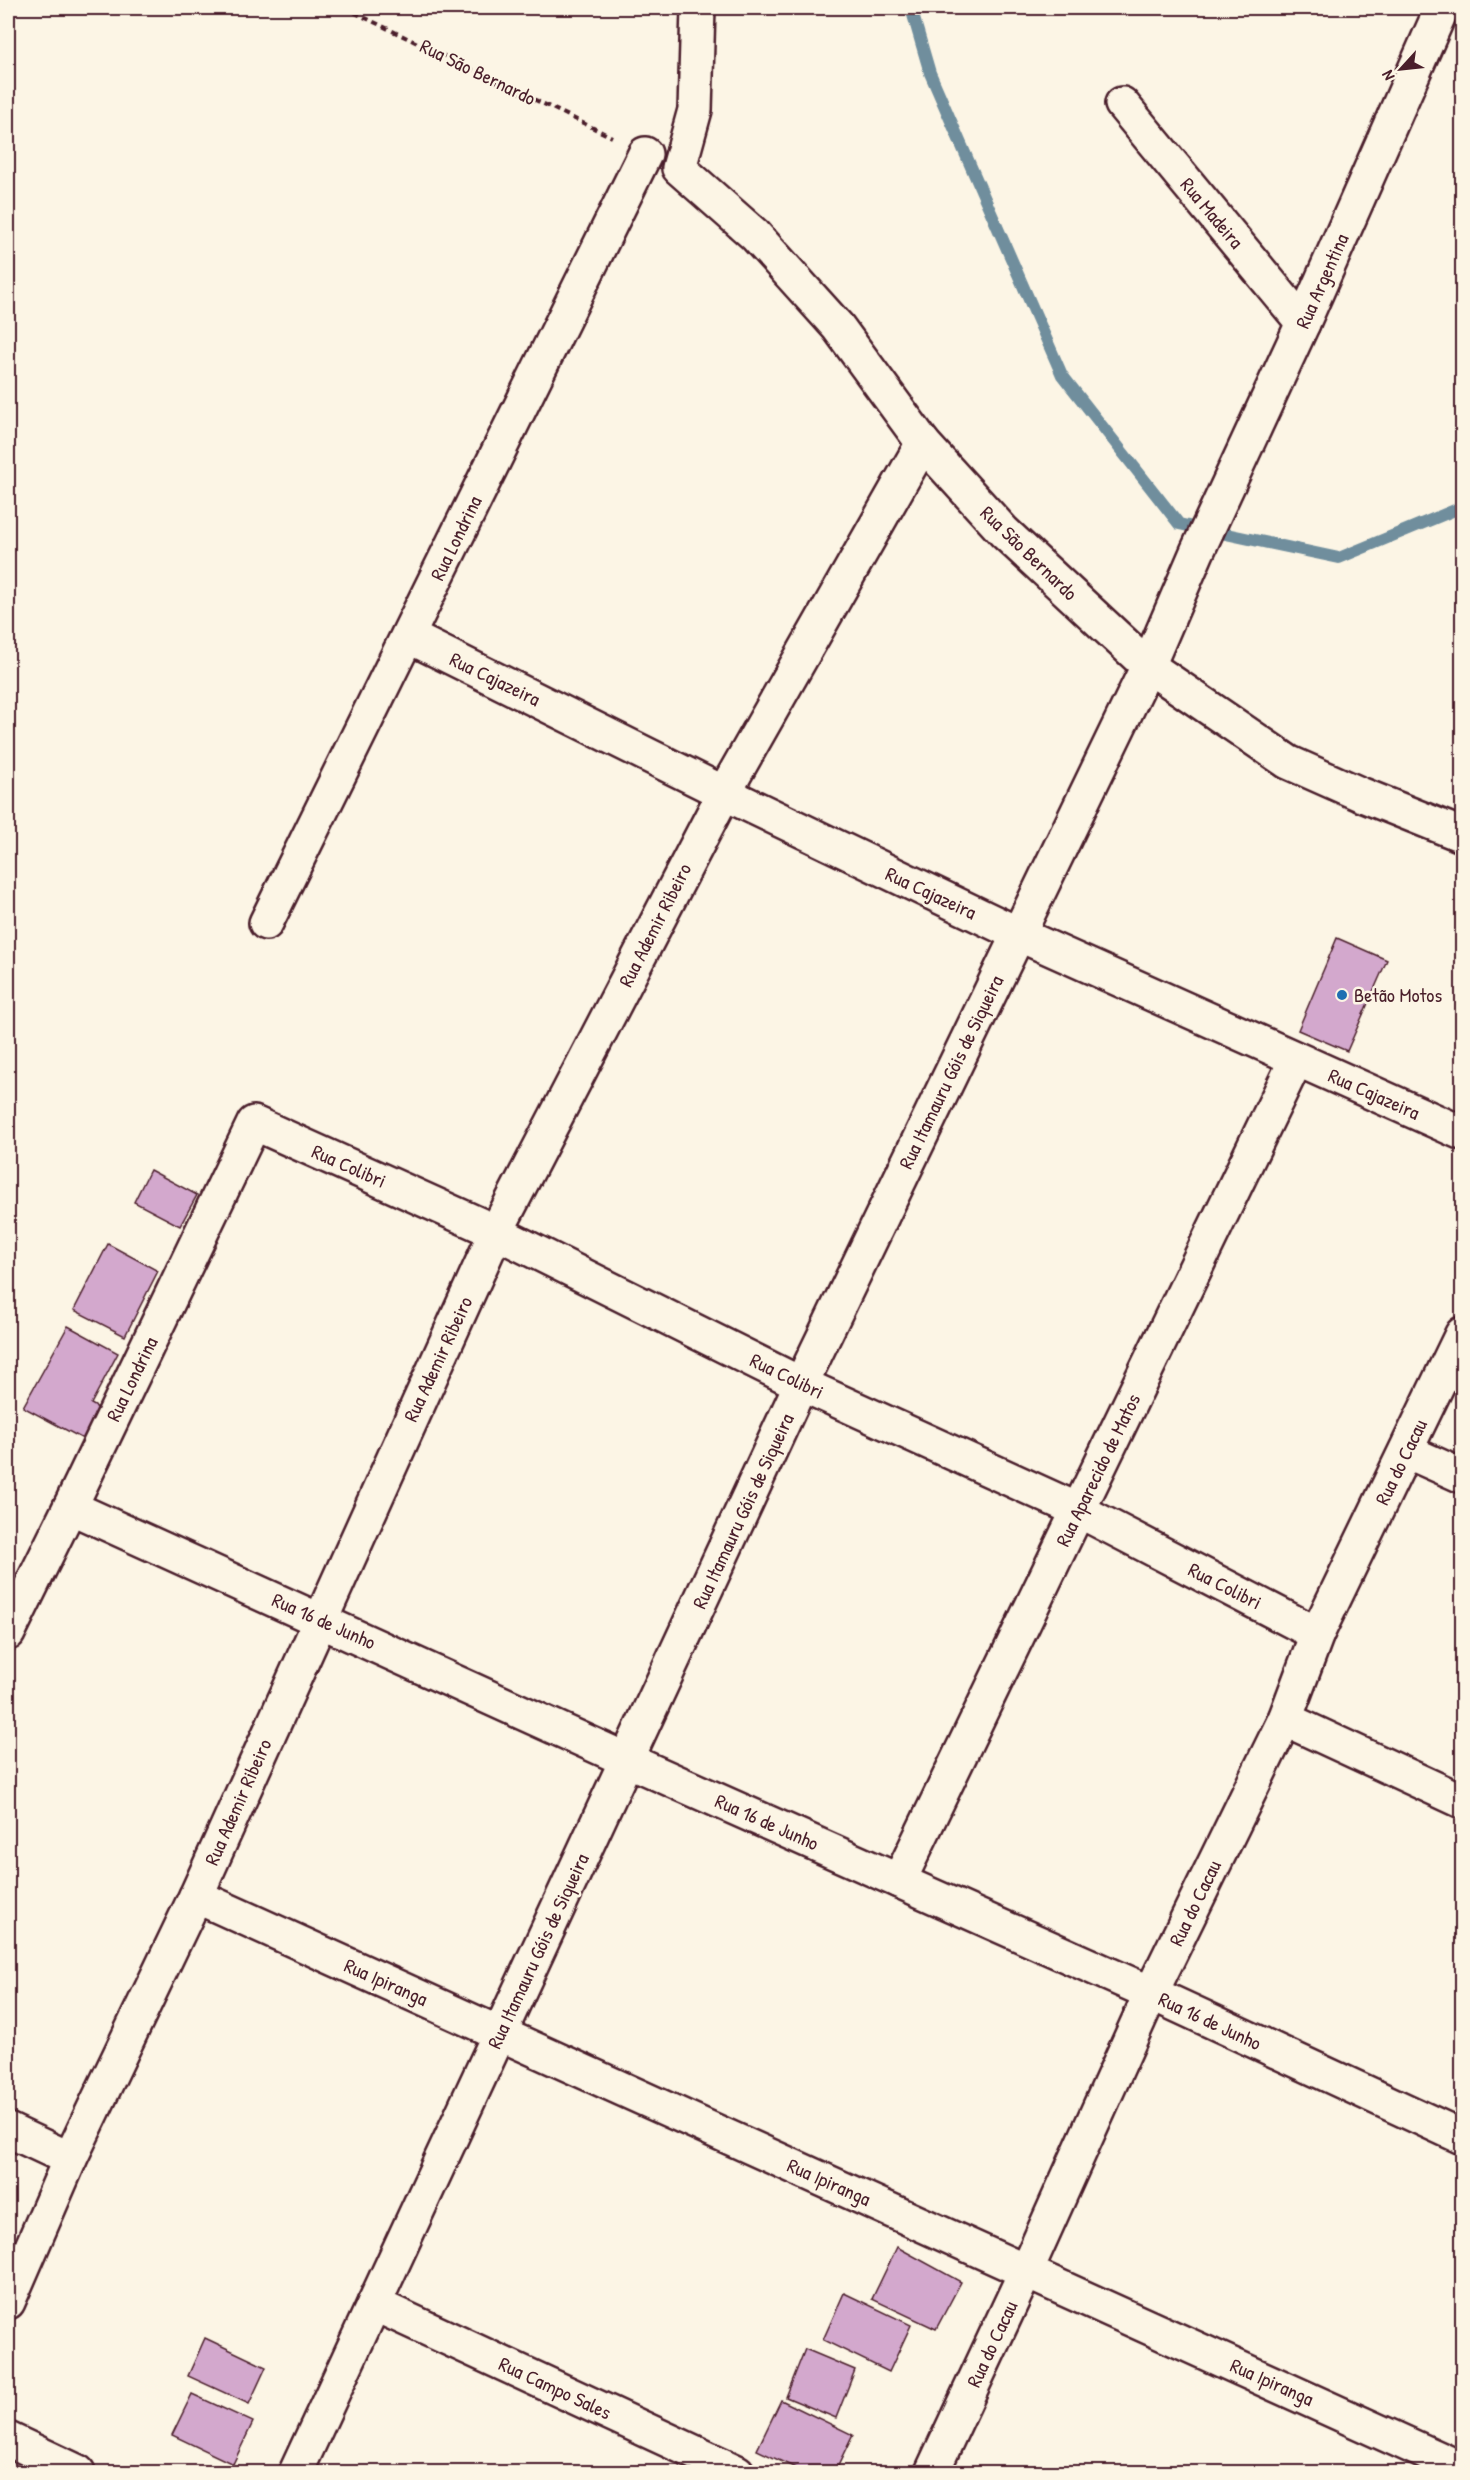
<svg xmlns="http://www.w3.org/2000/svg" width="1470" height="2480" font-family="'Patrick Hand',sans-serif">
<rect width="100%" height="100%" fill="#fcf5e5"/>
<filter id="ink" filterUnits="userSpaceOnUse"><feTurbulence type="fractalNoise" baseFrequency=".0167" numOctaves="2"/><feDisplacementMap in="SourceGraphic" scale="12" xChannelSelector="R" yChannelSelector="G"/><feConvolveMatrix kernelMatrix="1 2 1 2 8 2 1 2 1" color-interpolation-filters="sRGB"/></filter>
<g filter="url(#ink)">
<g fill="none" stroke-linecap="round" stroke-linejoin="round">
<path stroke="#708e9d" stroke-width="12" d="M911 8 930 73 1062 375 1179 524 1339 558 1462 507"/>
</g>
<g fill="#d3a8cd" stroke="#4a1f2b" stroke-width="1.5">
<path d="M1337 938 1387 960 1347 1051 1298 1030Z"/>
<path d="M150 1170 197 1195 180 1226 134 1202Z"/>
<path d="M108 1244 158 1271 125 1336 74 1310Z"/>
<path d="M68 1326 118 1353 91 1404 100 1409 83 1439 23 1407Z"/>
<path d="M897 2247 961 2282 936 2329 872 2299Z"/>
<path d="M844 2293 911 2325 889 2372 823 2340Z"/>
<path d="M205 2338 266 2367 249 2404 188 2376Z"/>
<path d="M805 2349 855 2370 836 2418 786 2397Z"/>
<path d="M192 2394 253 2422 233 2464 172 2435Z"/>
<path d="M781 2400 853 2435 835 2472H804L757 2450Z"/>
</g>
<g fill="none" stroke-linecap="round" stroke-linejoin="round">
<g stroke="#4a1f2b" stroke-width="38">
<g id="street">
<path d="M698 8 695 110 679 168 755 235 838 327 923 443 1004 532 1148 666 1288 762 1360 794 1462 835"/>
<path d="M1122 104 1303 323"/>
<path d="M408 636 724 793 1018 934 1462 1133"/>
<path d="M266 923 645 154"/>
<path d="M1406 1451 1462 1476"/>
<path d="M70 1507 627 1760 1151 1993 1462 2137"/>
<path d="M8 1633 70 1507 254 1123 496 1232 801 1384 1078 1510 1317 1634"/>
<path d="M1285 1719 1462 1801"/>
<path d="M899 1881 1296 1060"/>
<path d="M196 1896 1462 2469"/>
<path d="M8 2130 70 2159"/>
<path d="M8 2302 70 2159 196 1896 496 1232 724 793 923 443"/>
<path d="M374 2304 737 2472"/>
<path d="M8 2439 78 2472"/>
<path d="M296 2472 801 1384 1148 666 1197 552 1303 323 1442 8"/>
<path d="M932 2472 1026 2271 1151 1993 1285 1719 1317 1634 1462 1334"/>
</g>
</g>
<path stroke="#4a1f2b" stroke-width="4" stroke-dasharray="6 4.5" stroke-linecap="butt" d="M345 8 612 137"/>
<use href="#street" stroke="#fcf5e5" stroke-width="33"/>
</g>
</g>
<circle fill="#1f6fb2" stroke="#fcf5e5" stroke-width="2" cx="1342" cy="995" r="6"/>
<g text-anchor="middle" stroke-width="5" stroke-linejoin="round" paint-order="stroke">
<g font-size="20" fill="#4a1f2b" stroke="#fcf5e5">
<text transform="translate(478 72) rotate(26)" y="7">Rua São Bernardo</text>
<text transform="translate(1212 213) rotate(50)" y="7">Rua Madeira</text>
<text transform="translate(1322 281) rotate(-66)" y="7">Rua Argentina</text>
<text transform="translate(456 538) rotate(-64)" y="7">Rua Londrina</text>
<text transform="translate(1029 553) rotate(44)" y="7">Rua São Bernardo</text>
<text transform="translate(495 679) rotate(26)" y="7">Rua Cajazeira</text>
<text transform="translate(931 893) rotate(25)" y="7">Rua Cajazeira</text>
<text transform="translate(655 925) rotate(-63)" y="7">Rua Ademir Ribeiro</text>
<text transform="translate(951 1072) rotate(-64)" y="7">Rua Itamauru Góis de Siqueira</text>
<text transform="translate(1374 1094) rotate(24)" y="7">Rua Cajazeira</text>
<text transform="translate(349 1166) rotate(24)" y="7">Rua Colibri</text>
<text transform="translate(438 1359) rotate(-65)" y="7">Rua Ademir Ribeiro</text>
<text transform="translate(787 1376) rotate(26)" y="7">Rua Colibri</text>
<text transform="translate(132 1379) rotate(-64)" y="7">Rua Londrina</text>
<text transform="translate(1401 1462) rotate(-64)" y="7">Rua do Cacau</text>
<text transform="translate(1098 1470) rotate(-64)" y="7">Rua Aparecido de Matos</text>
<text transform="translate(743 1511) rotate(-65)" y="7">Rua Itamauru Góis de Siqueira</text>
<text transform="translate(1225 1586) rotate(27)" y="7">Rua Colibri</text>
<text transform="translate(324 1621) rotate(24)" y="7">Rua 16 de Junho</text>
<text transform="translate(238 1802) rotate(-66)" y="7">Rua Ademir Ribeiro</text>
<text transform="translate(767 1822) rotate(24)" y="7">Rua 16 de Junho</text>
<text transform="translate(1195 1903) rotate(-64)" y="7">Rua do Cacau</text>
<text transform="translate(538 1951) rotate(-65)" y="7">Rua Itamauru Góis de Siqueira</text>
<text transform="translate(386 1982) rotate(24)" y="7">Rua Ipiranga</text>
<text transform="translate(1210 2021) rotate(25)" y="7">Rua 16 de Junho</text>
<text transform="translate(829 2182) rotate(24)" y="7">Rua Ipiranga</text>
<text transform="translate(992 2344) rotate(-65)" y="7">Rua do Cacau</text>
<text transform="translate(1272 2382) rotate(24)" y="7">Rua Ipiranga</text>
<text transform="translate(555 2388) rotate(25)" y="7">Rua Campo Sales</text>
</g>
<g font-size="20" fill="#4a1f2b" stroke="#fcf5e5" text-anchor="start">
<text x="1354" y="1002">Betão Motos</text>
</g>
</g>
<rect width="1470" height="2480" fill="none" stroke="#fcf5e5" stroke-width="30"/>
<rect x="15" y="15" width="1440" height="2450" fill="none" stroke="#4a1f2b" stroke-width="2" filter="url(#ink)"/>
<g transform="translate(1401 69) rotate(243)" stroke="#fcf5e5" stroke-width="4.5" paint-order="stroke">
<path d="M0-4.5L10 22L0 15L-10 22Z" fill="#4a1f2b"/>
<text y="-9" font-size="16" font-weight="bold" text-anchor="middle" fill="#4a1f2b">N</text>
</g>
</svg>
